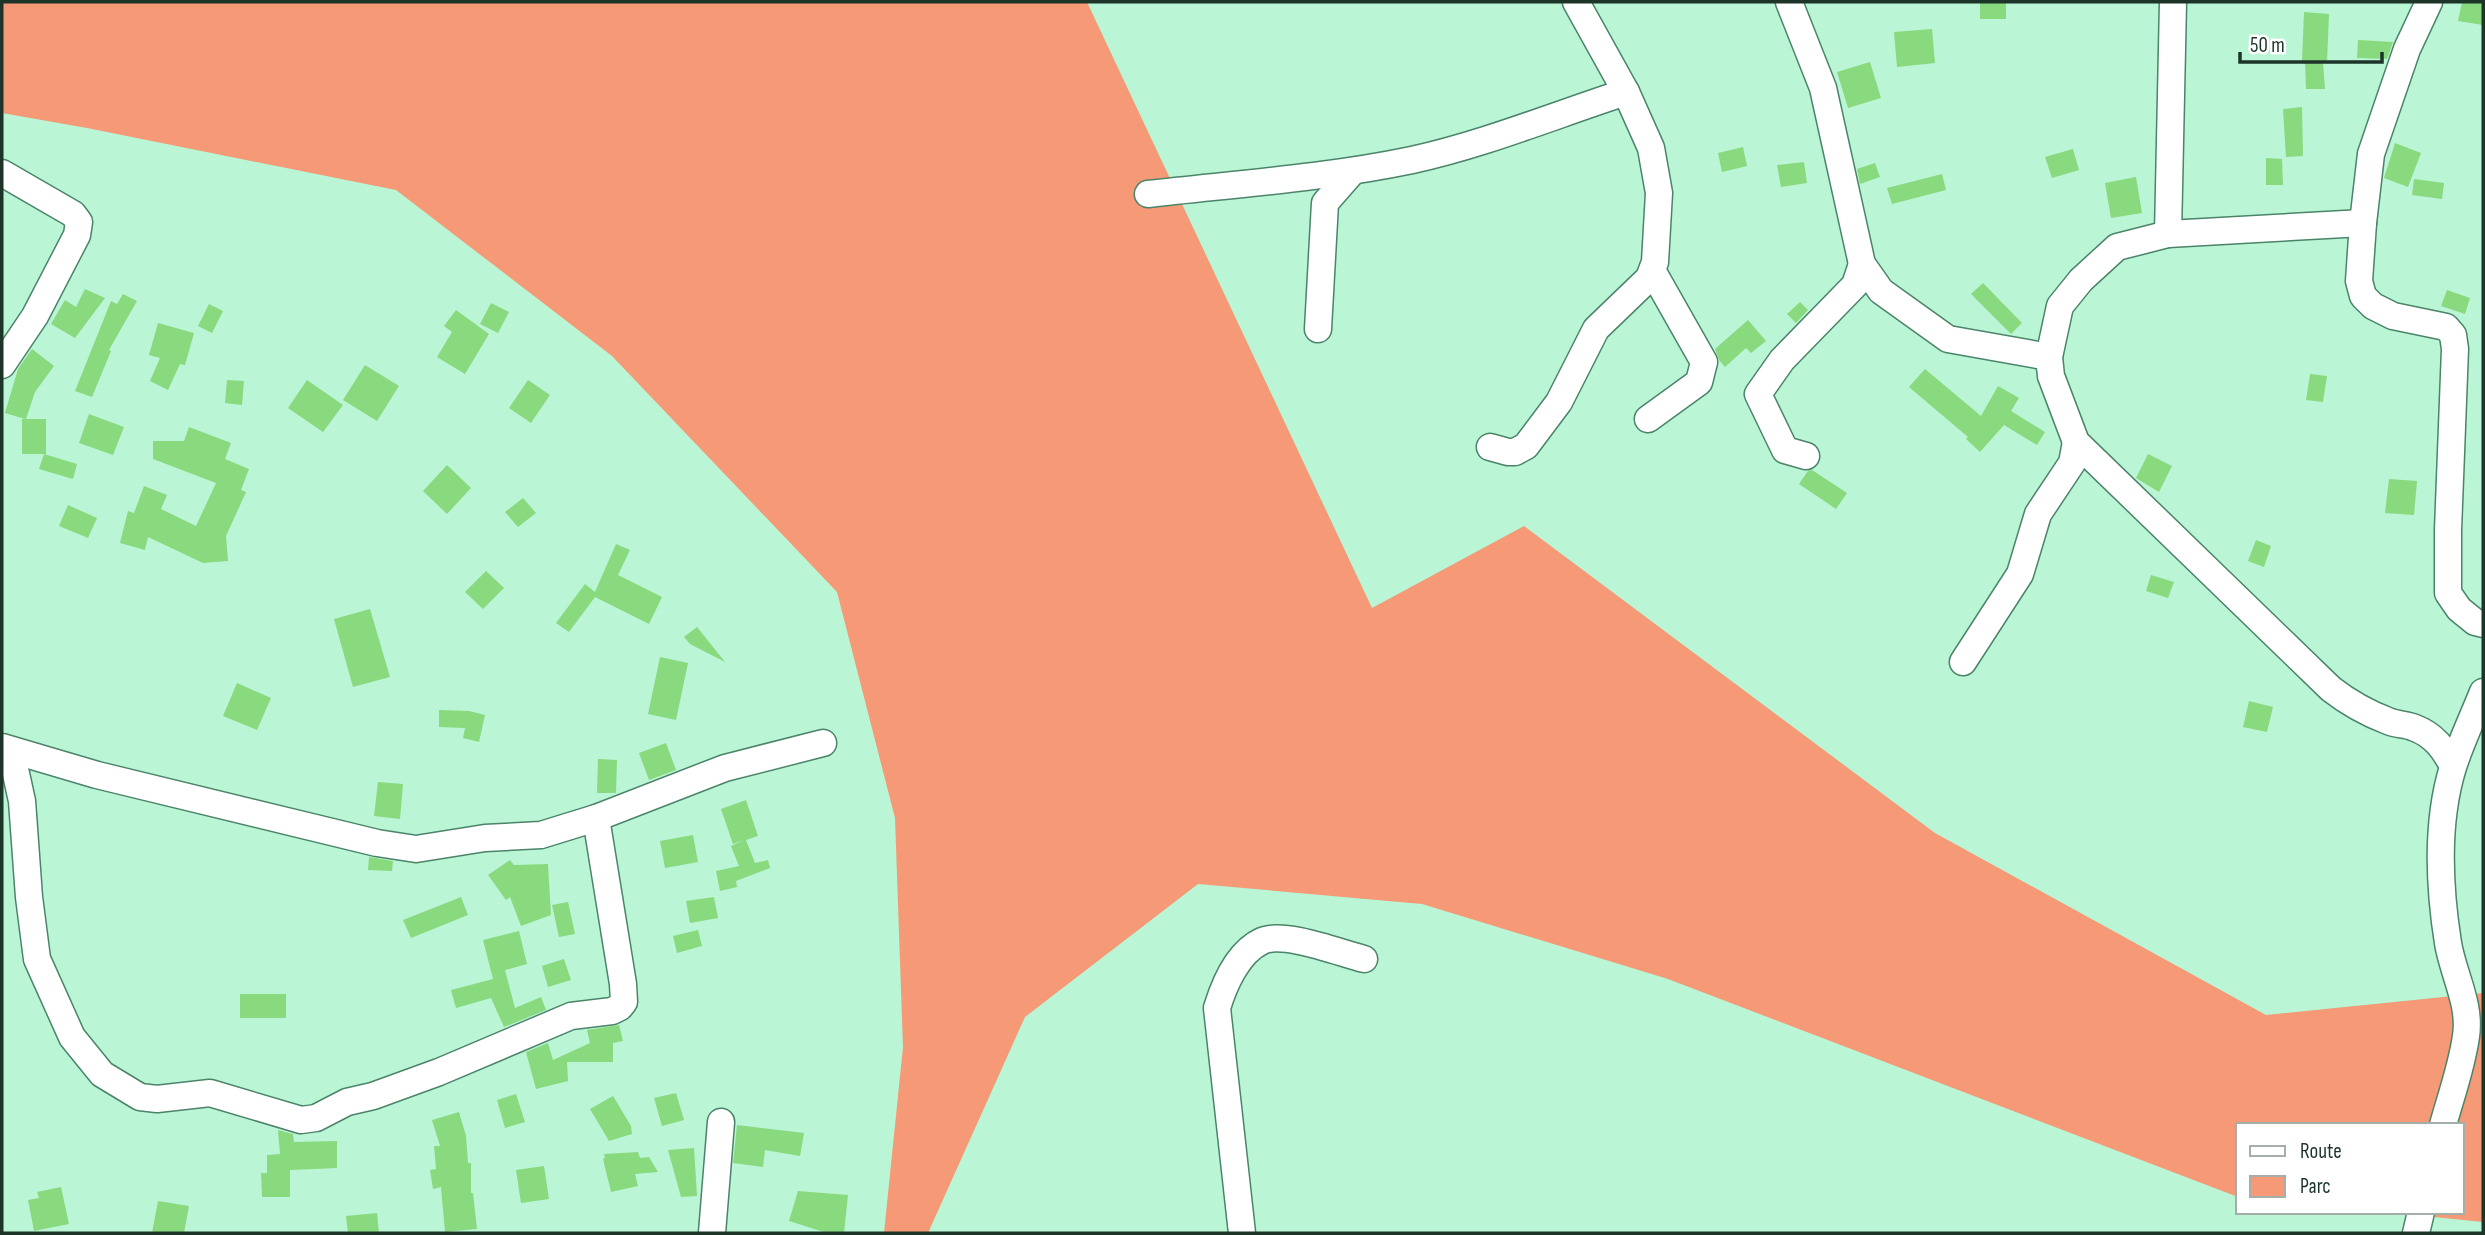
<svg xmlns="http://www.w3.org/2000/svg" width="2485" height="1235" font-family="'Sofia Sans Condensed',sans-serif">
<rect width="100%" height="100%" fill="#baf5d6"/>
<path fill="#f59976" d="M2 2H1087L1372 608 1524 526 1935 833 2266 1015 2483 993V1222L2385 1212H2462V1125H2238V1197L1668 979 1422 904 1198 884 1025 1017 928 1233H884L903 1047 895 818 837 592 612 356 396 190 87 128 2 113Z"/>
<g fill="#89d97e">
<rect x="1980" y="2" width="26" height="17"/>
<path d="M2462 2H2483V25L2458 21Z"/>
<path d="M2304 12 2329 14 2327 63 2323 62 2325 89H2306L2305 61H2302Z"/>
<path d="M1932 29 1935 63 1897 67 1894 32Z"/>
<path d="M2358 40 2393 42 2387 59 2357 58Z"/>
<path d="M1870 62 1881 98 1848 108 1837 72Z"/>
<path d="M2302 107 2303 156 2286 157 2283 109Z"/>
<path d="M2395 143 2421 153 2408 187 2384 178Z"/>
<path d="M1743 147 1747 166 1722 172 1718 153Z"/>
<path d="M2073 149 2079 170 2052 178 2045 157Z"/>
<path d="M2266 158 2282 159 2283 185H2266Z"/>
<path d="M1804 162 1807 183 1781 187 1777 165Z"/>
<path d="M1875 163 1880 177 1860 184 1857 169Z"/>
<path d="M1942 174 1946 190 1892 204 1887 188Z"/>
<path d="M2136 177 2142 213 2111 218 2105 183Z"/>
<path d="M2414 179 2444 183 2442 199 2412 195Z"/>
<path d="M1983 283 2022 323 2011 334 1971 294Z"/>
<path d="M85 289 105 298 75 338 51 324 65 300 76 307Z"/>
<path d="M2447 290 2470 298 2465 314 2441 306Z"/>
<path d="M123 294 137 301 109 350 111 351 92 397 75 391 111 301 117 304Z"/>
<path d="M1800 302 1808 310 1796 323 1787 314Z"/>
<path d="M491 303 509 312 498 333 480 324Z"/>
<path d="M209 304 223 311 212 333 198 326Z"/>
<path d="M456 310 489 334 465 374 437 357 452 332 444 326Z"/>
<path d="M1748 320 1766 341 1751 353 1746 348 1725 367 1719 360 1715 349Z"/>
<path d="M158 323 194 333 185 365 180 364 168 390 150 381 160 358 149 355Z"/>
<path d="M32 349 54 366 35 392 26 419H46V454H22V419H25L5 413 18 369Z"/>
<path d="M365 365 399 386 377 421 343 400Z"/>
<path d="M1925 369 1981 416 1998 386 2019 398 2011 411 2045 432 2037 445 2004 425 1980 452 1966 439 1968 437 1909 387Z"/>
<path d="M2310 374 2327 376 2323 402 2306 400Z"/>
<path d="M227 380 244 381 242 405 225 403Z"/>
<path d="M307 380 343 405 323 432 288 408Z"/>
<path d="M528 380 550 395 531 423 509 408Z"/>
<path d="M89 414 124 427 113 455 79 443Z"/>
<path d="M189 427 231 443 225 459 249 469 241 490 246 492 226 536 228 561 203 563 148 537 145 550 120 543 128 511 134 513 144 486 167 495 161 509 196 526 216 483 153 459V441H184Z"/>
<path d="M44 454 77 464 73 479 39 469Z"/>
<path d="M2148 454 2172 466 2159 492 2136 478Z"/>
<path d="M447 465 471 488 447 514 423 491Z"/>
<path d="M1812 470 1847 493 1836 509 1799 484 1808 471Z"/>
<path d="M2389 479 2417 481 2414 515 2385 513Z"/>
<path d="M523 498 536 513 518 527 505 512Z"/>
<path d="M68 505 97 518 88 538 59 526Z"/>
<path d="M2256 540 2271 546 2264 567 2248 561Z"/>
<path d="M616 544 630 550 618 575 662 597 649 624 595 597 569 632 556 623 585 584 595 592Z"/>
<path d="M486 571 504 588 483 609 465 592Z"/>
<path d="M2151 575 2174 582 2168 598 2146 591Z"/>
<path d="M370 609 390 677 353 687 334 619Z"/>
<path d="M697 627 725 662 690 644 684 637Z"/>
<path d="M660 657 688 663 676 720 648 714Z"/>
<path d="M237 683 271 698 257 730 223 716Z"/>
<path d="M2249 701 2273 707 2267 732 2243 727Z"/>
<path d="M439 710 469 711 485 715 479 742 463 738 465 728 439 727Z"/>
<path d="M666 743 676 770 649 780 639 753Z"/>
<path d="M598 759 617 760 616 793H597Z"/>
<path d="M378 782 403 784 400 819 374 816Z"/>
<path d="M746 800 758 836 746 840 755 863 768 860 770 868 736 881 737 887 720 891 716 871 739 866 731 846 744 840 733 844 721 809Z"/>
<path d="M693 835 698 862 665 868 660 841Z"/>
<path d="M369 857 393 861 392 871 368 870Z"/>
<path d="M510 860 514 865 548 864 551 915 521 926 510 897 506 900 488 875Z"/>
<path d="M461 897 468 915 411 938 403 920Z"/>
<path d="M714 897 718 918 690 923 686 901Z"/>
<path d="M568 902 575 934 559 937 552 905Z"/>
<path d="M698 930 702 946 677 953 673 936Z"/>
<path d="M519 931 527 964 505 970 515 1008 541 997 546 1010 504 1027 491 998 456 1008 451 990 493 979 483 940Z"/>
<path d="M564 959 571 980 548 987 542 966Z"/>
<rect x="240" y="994" width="46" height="24"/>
<path d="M619 1025 623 1041 613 1043V1062H567L568 1081 536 1089 526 1052 548 1043 553 1060 590 1043 587 1030Z"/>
<path d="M676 1093 684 1120 662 1126 654 1098Z"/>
<path d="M516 1094 525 1122 505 1128 497 1100Z"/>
<path d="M613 1096 631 1126 632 1134 609 1141 590 1109Z"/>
<path d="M459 1112 466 1136 468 1163H471V1193H473L477 1229 445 1232 441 1187 433 1189 430 1170 436 1169 434 1146H440L432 1120Z"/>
<path d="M737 1125 804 1133 800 1156 765 1150 763 1167 733 1163Z"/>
<path d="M278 1130 293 1134 294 1142 337 1141V1168L290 1170V1197H262L261 1173H267V1155L280 1154Z"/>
<path d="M694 1148 697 1196 681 1197 668 1150Z"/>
<path d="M638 1152 640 1158 649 1157 658 1172 635 1174 638 1186 611 1192 603 1159 605 1158 604 1154Z"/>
<path d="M544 1166 549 1199 521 1203 516 1170Z"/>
<path d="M61 1187 69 1224 34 1231 28 1200 39 1198 37 1192Z"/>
<path d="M798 1191 848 1195 844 1233H827L789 1221Z"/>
<path d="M158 1201 189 1206 184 1233H152Z"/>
<path d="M377 1213 379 1233H348L346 1216Z"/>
</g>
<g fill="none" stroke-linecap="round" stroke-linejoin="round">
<g stroke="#4b8468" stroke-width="29">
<g id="minor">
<path d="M1789 2 1823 88 1862 264 1881 291 1948 339 2049 357"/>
<path d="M2429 2 2407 49 2371 154 2363 223 2359 281 2363 296 2373 306 2393 316 2446 327 2453 335 2455 349 2448 530V593L2459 609 2475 622 2483 624"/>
<path d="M2 173 73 214 79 222 77 235 35 316 2 365"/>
<path d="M1148 194C1236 184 1326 178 1412 160 1485 144 1555 115 1626 92"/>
<path d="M2363 223 2168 234 2117 247 2081 280 2060 306 2049 357 2051 376 2076 442 2331 689C2349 703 2367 713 2388 721 2397 725 2407 724 2415 728 2434 735 2444 749 2453 766"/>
<path d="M2168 234 2173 2"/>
<path d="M1318 329 1325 203 1353 171"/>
<path d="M1648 419 1699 382 1704 362 1653 272"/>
<path d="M1490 447 1508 452H1515L1526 446 1559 402 1596 329 1649 278 1655 262 1659 193 1651 148 1626 92 1576 2"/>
<path d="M1806 456 1785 450 1758 394 1782 360 1855 285 1862 264"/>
<path d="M1963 662 2020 574 2038 514 2072 463 2076 442"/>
<path d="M2 747 97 775 377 843 416 849 485 838 541 835 596 818 725 768 823 743"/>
<path d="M11 751 22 801 29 897 37 959 72 1037 102 1074 140 1097 157 1099 210 1093 301 1120 316 1118 347 1102 373 1096 439 1072 571 1016 612 1011 620 1007 624 1002 623 984 596 818"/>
<path d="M2443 1125C2451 1096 2462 1066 2466 1036 2471 1004 2453 974 2448 943 2439 886 2436 822 2453 767 2461 742 2473 717 2483 692"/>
<path d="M712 1233 721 1122"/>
<path d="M1242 1233 1217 1008C1224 985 1238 952 1262 941 1284 931 1340 953 1364 959"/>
<path d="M2416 1233 2421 1212"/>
</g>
</g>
<use href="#minor" stroke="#fff" stroke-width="26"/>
</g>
<rect width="2485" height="1235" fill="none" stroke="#1d3429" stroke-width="7"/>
<rect x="2236" y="1123" width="228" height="91" fill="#ffffff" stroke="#a5aea9" stroke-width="2"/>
<rect x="2250" y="1146" width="35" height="10" fill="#ffffff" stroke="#a5aea9" stroke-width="2"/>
<text x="2300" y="1158" font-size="21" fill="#1d3429">Route</text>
<rect x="2250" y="1176" width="35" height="21" fill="#f59976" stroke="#a5aea9" stroke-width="2"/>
<text x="2300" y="1193" font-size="21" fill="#1d3429">Parc</text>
<path d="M2240 52v10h142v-10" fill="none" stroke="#1d3429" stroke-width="3.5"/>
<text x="2250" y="52" font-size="21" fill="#1d3429" stroke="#ffffff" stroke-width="5" paint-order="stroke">50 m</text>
</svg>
